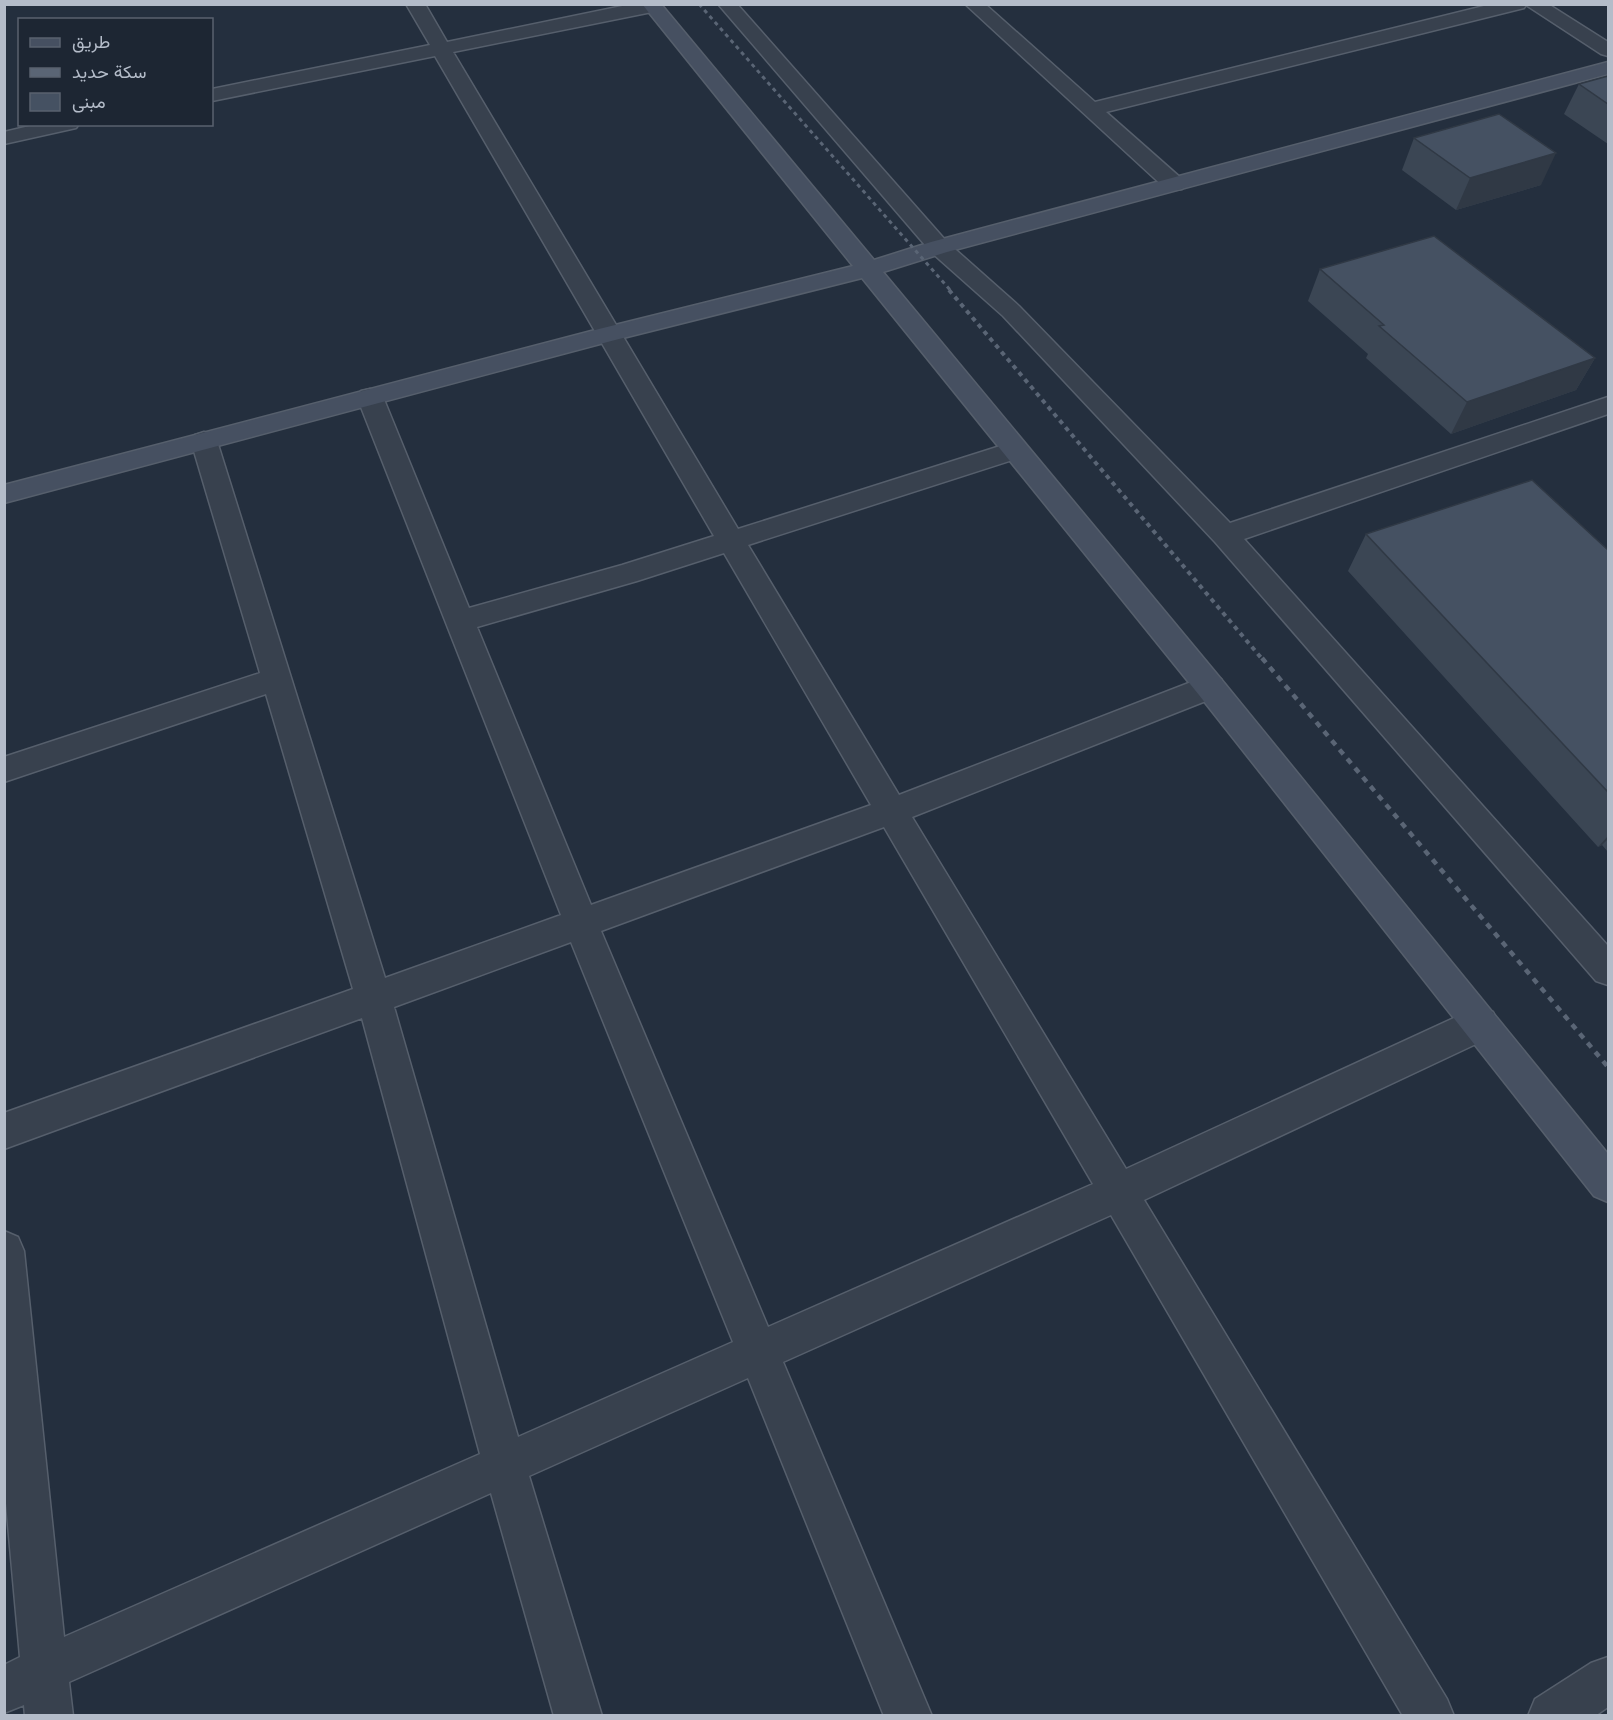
<svg xmlns="http://www.w3.org/2000/svg" width="1613" height="1720" font-family="Arial,Vazirmatn,sans-serif">
<rect width="100%" height="100%" fill="#242f3e"/>
<g fill="none" stroke-linecap="round" stroke-linejoin="round">
<g stroke="#565f6c" stroke-width="3">
<g id="street">
<path d="M406 4H425L447 42 632 4 661 6 659 10 652 12 453 52 738 529 1016 441 1025 444 1029 450 1025 456 748 545 899 795 1199 679 1210 676 1221 679 1225 687 1221 695 912 817 1126 1169 1467 1012 1480 1008 1493 1012 1498 1024 1493 1036 1144 1200 1447 1699 1454 1716H1403L1111 1215 783 1362 932 1716H884L748 1378 529 1476 602 1716H554L491 1493 69 1682 73 1716H25L24 1705 4 1713V1665L20 1657 4 1481V1231L18 1237 24 1251 64 1637 480 1454 362 1018 4 1149V1113L353 989 266 694 4 782V757L260 673 191 441 195 435 204 432 213 435 217 441 385 978 561 915 357 397 361 391 370 389 379 391 383 397 469 608 622 565 714 536 435 56 212 101V89L430 45ZM724 553 871 805 591 905 477 627 637 581ZM884 827 1093 1184 768 1327 601 931ZM571 942 733 1342 518 1437 394 1007Z"/>
<path d="M718 4H737L947 242 1019 306 1230 523 1608 397V414L1244 539 1608 946V985L1596 981 1215 542 1003 316 931 252Z"/>
<path d="M965 4H985L1095 102 1492 4H1548L1608 42V56L1601 54 1526 5 1524 8 1106 112 1182 179 1185 184 1182 189 1174 190 1166 189Z"/>
<path d="M38 124H79L76 128 4 144V132Z"/>
<path d="M1608 1657V1707L1595 1716H1528L1535 1699 1591 1663Z"/>
</g>
</g>
<g stroke="#565f6c" stroke-width="3">
<path id="secondary" d="M642 4H661L874 260 931 242 1608 62V74L947 252 883 272 1221 679 1608 1154V1202L1594 1196 1199 695 862 278 615 340 4 503V485L599 329 853 266Z"/>
</g>
<use href="#street" fill="#38414e" fill-rule="evenodd"/>
<use href="#secondary" fill="#465061" fill-rule="evenodd"/>
<path stroke="#5a6575" stroke-width="3" stroke-dasharray="4 4" stroke-linecap="butt" d="M699 4 951 291"/>
<path stroke="#5a6575" stroke-width="4" stroke-dasharray="4.5 4.5" stroke-linecap="butt" d="M949 290 1263 660"/>
<path stroke="#5a6575" stroke-width="4.5" stroke-dasharray="6 6" stroke-linecap="butt" d="M1262 658 1608 1067"/>
</g>
<g fill="#3b4654">
<path d="M1608 76V144L1564 114 1579 84Z"/>
<path d="M1414 138 1541 185 1456 210 1402 170Z"/>
<path d="M1320 269 1595 358 1576 390 1451 434 1366 358 1368 354 1308 301Z"/>
<path d="M1366 534 1608 550V852L1602 845 1598 847 1348 571Z"/>
</g>
<g fill="#303945">
<path d="M1556 153 1541 185 1456 210 1470 178Z"/>
<path d="M1595 358 1576 390 1451 434 1467 402Z"/>
<path d="M1608 836V839L1602 845 1598 847Z"/>
</g>
<g fill="#455162" stroke="#303945" stroke-width="1.5">
<path d="M1608 76V104L1579 84Z"/>
<path d="M1499 114 1556 153 1470 178 1414 138Z"/>
<path d="M1434 236 1595 358 1467 402 1379 326 1384 325 1320 269Z"/>
<path d="M1532 480 1608 550V792L1366 534Z"/>
</g>
<rect width="1613" height="1720" fill="none" stroke="#b4bcc9" stroke-width="12"/>
<rect x="18" y="18" width="195" height="108" fill="#1d2633" stroke="#59626f" stroke-width="1.5"/>
<rect x="30" y="38" width="30" height="9" fill="#465061" stroke="#59626f" stroke-width="1.5"/>
<text x="72" y="48" font-size="18" fill="#b4bcc9">طريق</text>
<rect x="30" y="68" width="30" height="9" fill="#5a6575" stroke="#59626f" stroke-width="1.5"/>
<text x="72" y="78" font-size="18" fill="#b4bcc9">سكة حديد</text>
<rect x="30" y="93" width="30" height="18" fill="#455162" stroke="#59626f" stroke-width="1.5"/>
<text x="72" y="108" font-size="18" fill="#b4bcc9">مبنى</text>
</svg>
